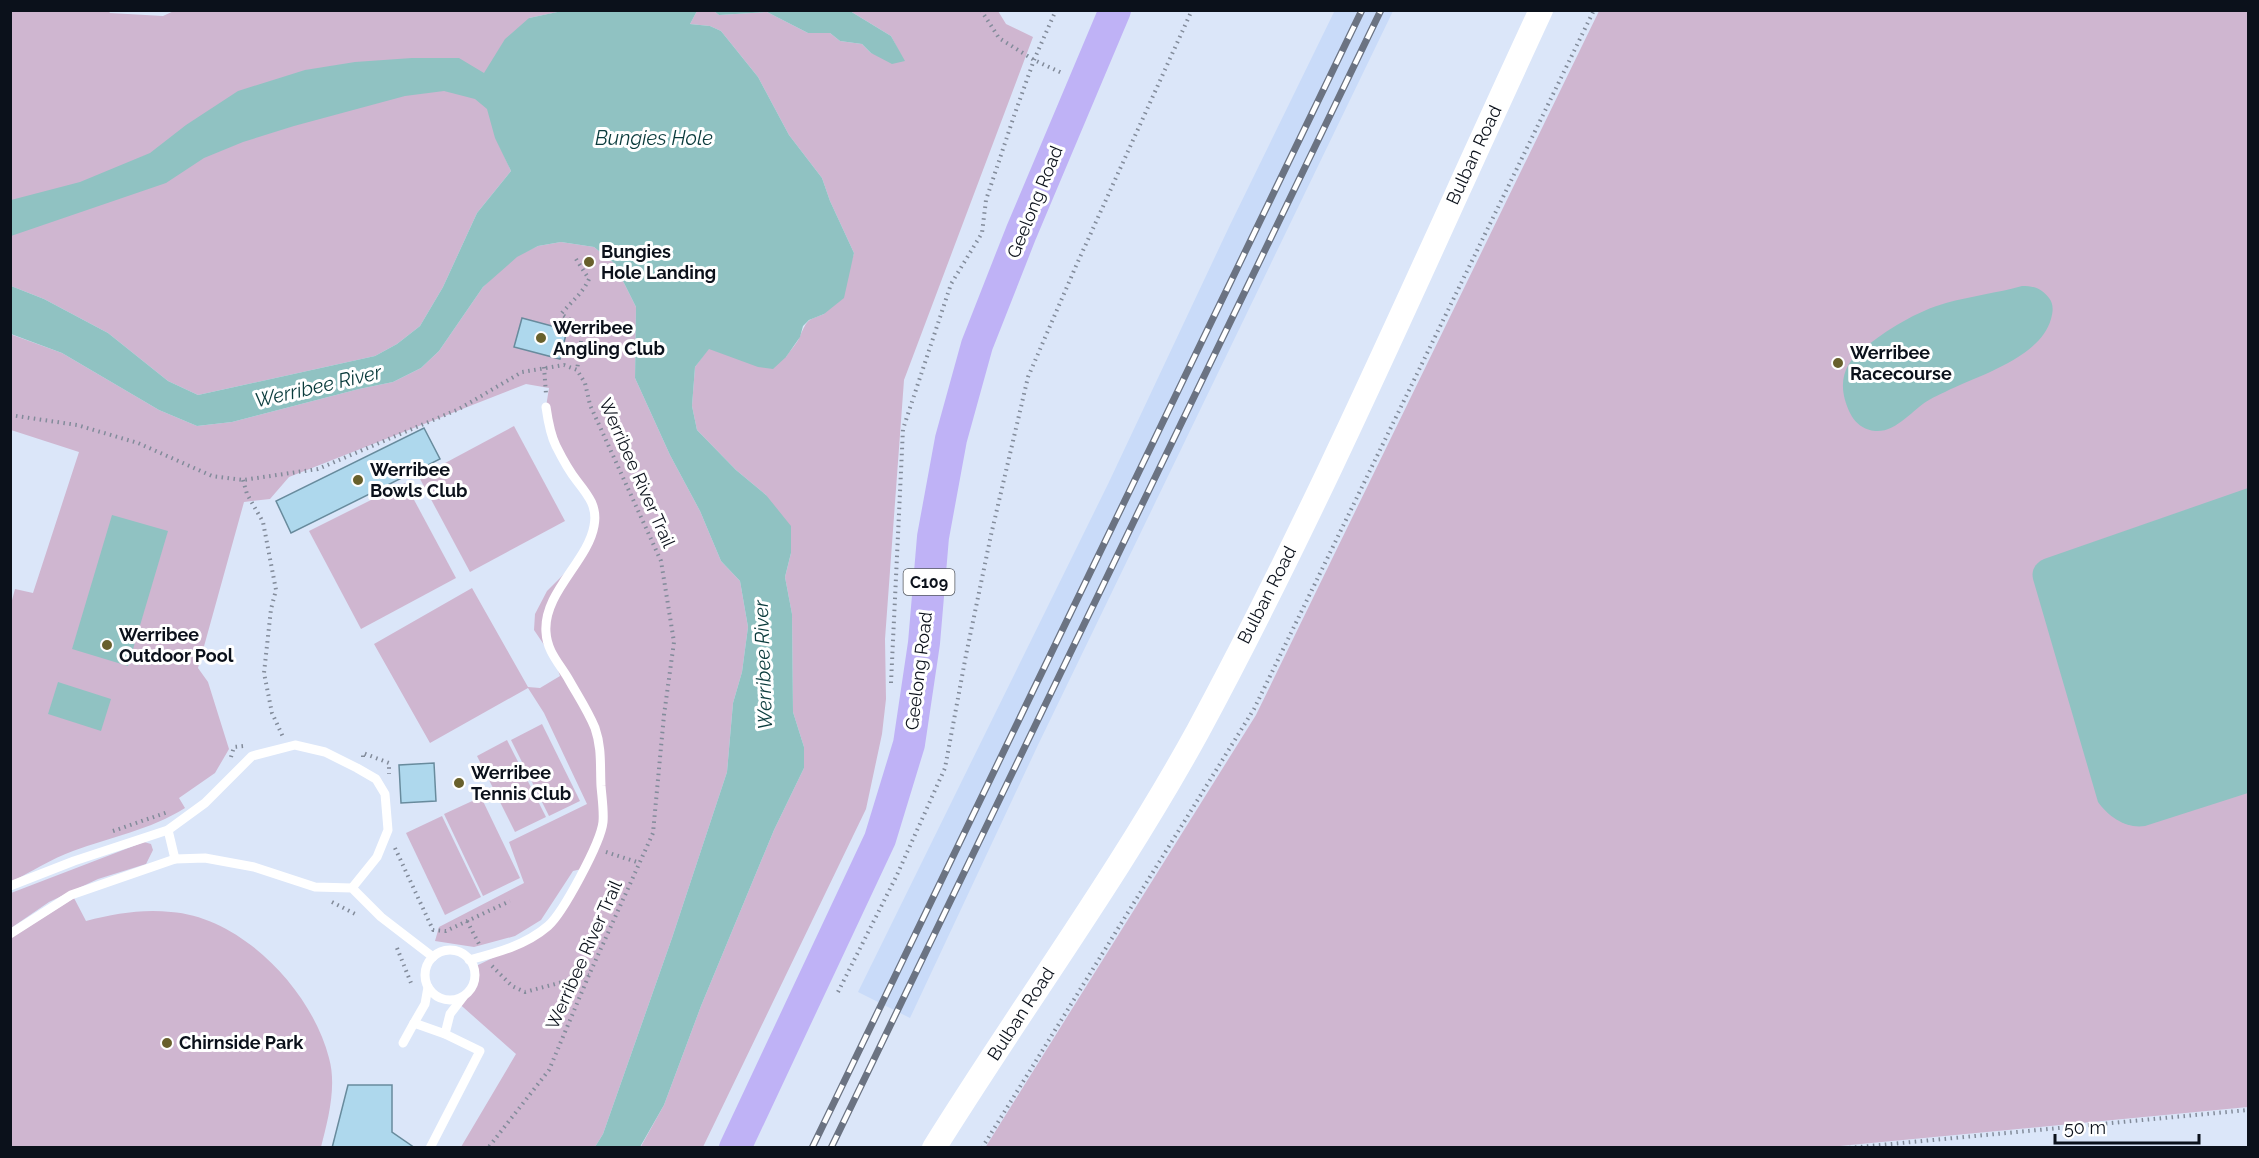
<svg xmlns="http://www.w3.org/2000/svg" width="2259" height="1158" font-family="Raleway,sans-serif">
<rect width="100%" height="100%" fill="#dbe6f9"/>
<path fill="#c9dbf9" d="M1335 10 1393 11 1037 747 910 1018 858 992 1109 482 1229 227Z"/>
<g fill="#cfb6d0">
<path d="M108 10 110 13 163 16 176 10 563 11 529 18 496 138 511 171 477 213 443 287 420 326 397 344 375 356 198 395 168 381 108 333 44 299 11 286 10 11Z"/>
<path d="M697 11H714L719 15 767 12 808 33H830L840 41 862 44 871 53 904 61 891 36 850 11H998L1006 24 1033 37 904 380 885 639 886 699 882 734 866 809 703 1147 640 1148 664 1105 701 1006 774 830 804 768V747L793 712 792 614 785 577 791 553 766 495 736 470 697 430 692 406 695 367 709 348 726 354 786 357C790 350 797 344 800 336 808 319 806 321 824 314L851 263 854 253 830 201 822 178 789 135 758 77 721 31 710 26 690 24Z"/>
<path d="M1599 11H2248V1107L1819 1148H985L1256 715Z"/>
<path d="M561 242 594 247 614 263 636 307 635 378 670 455 700 511 721 561 740 581 748 627 742 672 733 703 727 772 672 938 603 1134 595 1147H461L516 1054 455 1000C469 991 476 985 474 967L517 946 548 926 590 867 573 871 541 920 515 936 474 947 435 941 439 927 524 883 509 842 587 804 544 713 528 688 430 743 374 644 472 588 528 687 540 688 560 676 555 661 534 630 535 614 547 591 575 563 594 526 588 493 556 446 546 407 549 388 526 384 289 477 270 499 244 502 198 668 208 682 229 749 215 773 179 798 185 808C150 830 111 837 73 851 51 859 31 872 11 882V604L15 589 33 593 79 452 11 430 10 334 62 353 159 410 197 426 232 422 359 389 393 382 421 368 439 351 483 287 502 268 517 256 538 246Z"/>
<path d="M514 426 565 521 470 572 419 477Z"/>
<path d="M405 483 456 578 361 629 309 531Z"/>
<path d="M542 724 580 801 549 816 511 740Z"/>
<path d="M507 740 546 817 515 832 477 756Z"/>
<path d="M481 797 520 878 483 896 444 814Z"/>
<path d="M442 816 481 897 445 915 406 833Z"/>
<path d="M144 842 151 844 153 850 146 864 98 879 49 902 11 928V893Z"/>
<path d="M74 898 86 921C115 914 140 909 171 912 242 917 312 991 329 1058 337 1086 328 1120 321 1147L11 1148V938Z"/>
</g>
<g fill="#90c2c2">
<path d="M562 11H697L690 24 710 26 721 31 758 77 789 135 822 178 830 201 854 253 844 298 824 314 809 320 803 326 800 337 786 357 773 369 758 367 709 349 695 367 692 406 697 430 736 470 766 495 791 526V553L785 577 792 614 793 712 804 747V768L774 830 701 1006 664 1105 640 1147H595L603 1134 672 938 727 772 733 703 742 672 748 627 740 581 721 561 700 511 670 455 635 378 636 307 614 263 594 247 561 242 538 246 517 257 483 287 439 351 421 368 393 382 359 389 232 422 197 426 159 410 62 353 11 334V286L44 299 108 333 168 381 198 395 375 356 397 344 420 326 443 287 477 213 511 171 495 138 487 109 475 99 444 91 405 96 294 126 243 142 204 158 166 183 11 236V200L80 182 150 153 186 125 238 91 305 70 355 62 412 58H459L484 73 505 39 529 18Z"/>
<path d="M714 11H850L891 36 905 61 892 64 871 53 862 44 840 41 830 33H808L767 12 719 15Z"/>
<path d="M2022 286C2034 286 2041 288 2049 298 2054 304 2053 312 2051 319 2040 358 1979 375 1945 392 1940 394 1934 397 1929 400 1913 409 1896 433 1875 431 1856 429 1848 413 1844 396 1840 377 1847 361 1863 349 1886 330 1917 311 1946 303 1971 296 1997 293 2022 286Z"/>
<path d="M2248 488V793L2145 826C2126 829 2109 817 2098 802L2033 579C2031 569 2036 563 2044 559Z"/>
<path d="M112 515 168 531 128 666 72 649Z"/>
<path d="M58 682 111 699 101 731 48 714Z"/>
</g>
<g fill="#aed8ed" stroke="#688b9d" stroke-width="1.5">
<path d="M522 318 567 330 560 359 514 347Z"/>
<path d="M424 428 440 459 291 533 276 501Z"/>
<path d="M434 763 436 801 401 803 399 765Z"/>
<path d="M348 1085H392V1132L415 1148H332Z"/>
</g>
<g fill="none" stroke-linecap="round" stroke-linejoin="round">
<g stroke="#828b9a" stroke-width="4" stroke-dasharray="1.5 4.5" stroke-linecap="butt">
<path d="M981 10 999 38 1034 60 1062 73"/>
<path d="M576 259 589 279C583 293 571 302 561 314L583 328 577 370"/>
<path d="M544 367 546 394"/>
<path d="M10 415 77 425 138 443 212 476 243 480 318 469 459 409 522 372 564 365 577 370 585 383 590 405 661 561 674 642 664 715 653 833 589 975 549 1070 488 1148"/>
<path d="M243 480 247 494 263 522 276 590 271 609 264 673 272 713 283 737"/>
<path d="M891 683 903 429 951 284 982 233 986 200 1014 116 1034 60 1056 10"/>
<path d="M231 757 234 747 243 746"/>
<path d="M363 757V753L389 763V774"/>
<path d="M113 831 168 812"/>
<path d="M395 848 433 930 446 931 510 901"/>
<path d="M606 852 640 863"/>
<path d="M332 902 357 915"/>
<path d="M467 921 479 944"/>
<path d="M397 948 411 983"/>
<path d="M492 966 512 986 525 992 589 975"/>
<path d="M838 992 896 877 945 768 966 655 991 535 1028 377 1076 266 1192 10"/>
<path d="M982 1148 1254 709 1594 10"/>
<path d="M1849 1148 2248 1110"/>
</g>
<g stroke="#fff" stroke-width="9">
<path d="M168 830 175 859 205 858 254 867 315 887 352 888 381 917 433 957"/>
<path d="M10 886 74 861 168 830 205 803 252 756 295 745 325 752 357 768 376 779 385 794 388 830 377 857 352 888"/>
<path d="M10 934 71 895 175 859"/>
<circle cx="450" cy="975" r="25"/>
<path d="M469 960C497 953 526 945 548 926 563 913 601 842 603 822 604 811 602 798 601 786 600 766 602 748 595 728 588 711 578 696 569 680 560 664 547 652 546 632 543 593 588 561 594 526 598 507 588 495 577 481 569 471 562 458 556 446 550 434 548 421 546 407"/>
<path d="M414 1023 425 1004 428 987"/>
<path d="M445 1034 450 1014 463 997"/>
<path d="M403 1043 414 1023 445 1034 480 1051 430 1148"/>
</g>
<path stroke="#fff" stroke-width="24" d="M934 1148C1021 1008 1119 875 1198 731 1324 497 1429 251 1541 10"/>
<path stroke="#bfb2f6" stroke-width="32" d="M735 1148 880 839 909 744 924 643 933 537 951 439 977 345 1021 233 1115 10"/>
<g stroke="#6b7382" stroke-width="7">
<g id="rail">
<path d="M812 1148 1362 10"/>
<path d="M831 1148 1381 10"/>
</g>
</g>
<use href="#rail" stroke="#fff" stroke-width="4.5" stroke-dasharray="14" stroke-linecap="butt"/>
</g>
<g fill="#68602c" stroke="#fff" stroke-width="2">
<circle cx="589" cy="262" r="6"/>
<circle cx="541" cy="338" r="6"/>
<circle cx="1838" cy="363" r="6"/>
<circle cx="358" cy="480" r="6"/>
<circle cx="107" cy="645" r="6"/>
<circle cx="459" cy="783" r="6"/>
<circle cx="167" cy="1043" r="6"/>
</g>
<g text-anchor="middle" stroke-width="6" stroke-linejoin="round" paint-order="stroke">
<rect fill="#fff" stroke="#54585f" stroke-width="1.5" x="903.5" y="569" width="51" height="26" rx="4.5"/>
<g font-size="16" font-weight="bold" fill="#0b111b">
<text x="929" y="588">C109</text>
</g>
<g font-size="18" fill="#0b111b" stroke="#fff">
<text transform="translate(1474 155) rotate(-65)" y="6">Bulban Road</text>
<text transform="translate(1035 202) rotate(-68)" y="6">Geelong Road</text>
<text transform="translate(637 473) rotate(66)" y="6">Werribee River Trail</text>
<text transform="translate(1267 595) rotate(-63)" y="6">Bulban Road</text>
<text transform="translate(919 671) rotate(-83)" y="6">Geelong Road</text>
<text transform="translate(584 955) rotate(-66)" y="6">Werribee River Trail</text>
<text transform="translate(1021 1014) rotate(-57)" y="6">Bulban Road</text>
</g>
<g font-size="18" font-weight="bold" fill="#0b111b" stroke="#fff" text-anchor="start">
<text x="601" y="258">Bungies<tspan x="601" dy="21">Hole Landing</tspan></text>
<text x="553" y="334">Werribee<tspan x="553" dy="21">Angling Club</tspan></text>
<text x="1850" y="359">Werribee<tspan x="1850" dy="21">Racecourse</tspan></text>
<text x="370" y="476">Werribee<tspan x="370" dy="21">Bowls Club</tspan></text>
<text x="119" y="641">Werribee<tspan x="119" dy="21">Outdoor Pool</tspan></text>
<text x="471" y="779">Werribee<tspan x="471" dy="21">Tennis Club</tspan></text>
<text x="179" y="1049">Chirnside Park</text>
</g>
<g font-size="20" font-style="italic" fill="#0a3b3c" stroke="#fff">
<text x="654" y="145">Bungies Hole</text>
<text transform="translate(318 386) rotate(-13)" y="7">Werribee River</text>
<text transform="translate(763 665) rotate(-92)" y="7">Werribee River</text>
</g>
</g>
<rect width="2259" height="1158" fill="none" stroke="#0b111b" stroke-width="24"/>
<path d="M2055 1134v9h144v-9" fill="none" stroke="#0b111b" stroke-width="3"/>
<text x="2064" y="1134" font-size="18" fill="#0b111b" stroke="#ffffff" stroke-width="4.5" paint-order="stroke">50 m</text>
</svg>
